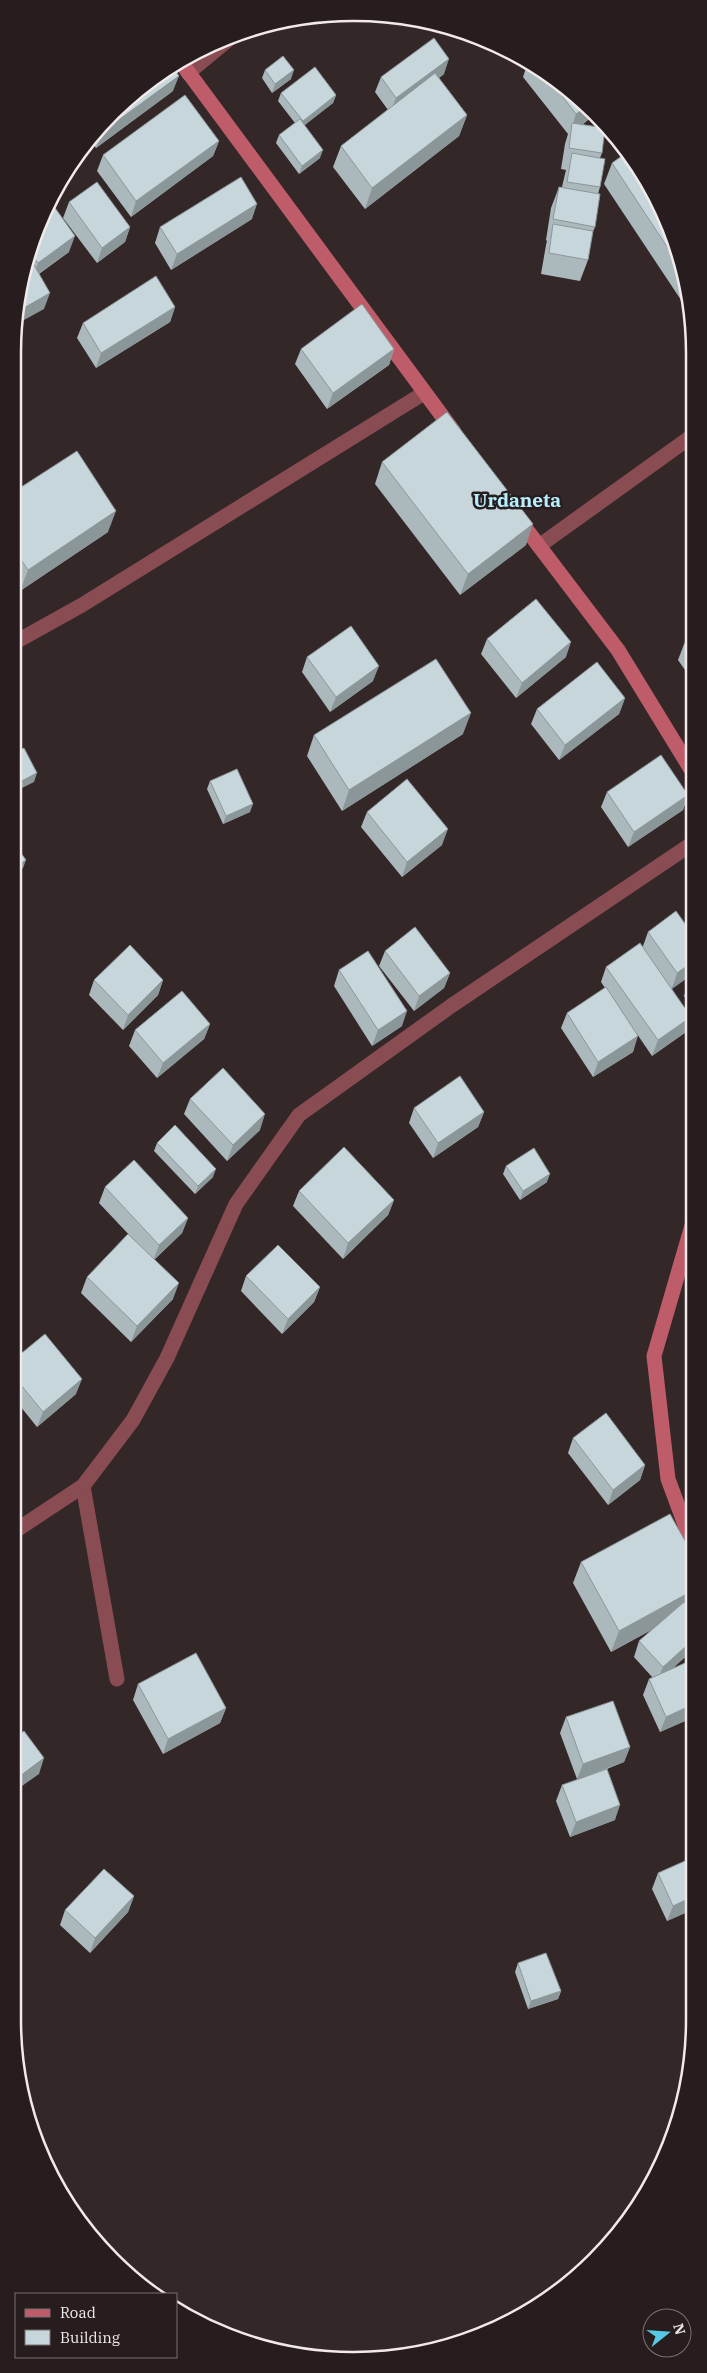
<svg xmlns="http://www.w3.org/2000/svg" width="707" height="2373" font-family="'IBM Plex Serif',serif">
<rect width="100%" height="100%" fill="#332728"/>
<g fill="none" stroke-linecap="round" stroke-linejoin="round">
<g stroke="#894c53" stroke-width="15">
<path d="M539 546 692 436"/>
<path d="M83 1486 117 1679"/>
</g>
<g stroke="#894c53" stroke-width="15">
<path d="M188 73 234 35"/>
<path d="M12 644 82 605 424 393"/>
<path d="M12 1533 83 1486 133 1420 167 1358 236 1204 299 1115 451 1006 693 843"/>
</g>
<g stroke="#be5d69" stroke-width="15">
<path d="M180 61 454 432"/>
<path d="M517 517 618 650 692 771"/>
<path d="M693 1222 654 1356 668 1479 694 1549"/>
</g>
</g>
<g fill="#abb8bc">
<path d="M528 62 594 115 582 125 602 153 600 158V187L598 194 595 227 592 234 588 260 580 281 541 274 546 245 547 241 546 240 551 208 559 187H562L565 174 566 170 561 169 565 144 568 134 523 77Z"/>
<path d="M265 70 291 79 272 93 262 78Z"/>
<path d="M444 74 439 78 467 115 459 136 365 209 333 167 341 146 388 110 375 92 381 77Z"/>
<path d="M173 91 96 148 90 139 113 112Z"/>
<path d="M281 93 336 95 333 103 304 125 320 158 299 174 276 143 279 135 295 123 278 101Z"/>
<path d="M219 141 213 156 131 217 97 171 103 155Z"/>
<path d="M612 163 659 203 691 306 687 309 604 184Z"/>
<path d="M69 202 130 227 125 242 97 263 63 218Z"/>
<path d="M252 219 171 270 155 243 160 227Z"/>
<path d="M39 223 69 252 39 274 44 309 25 268Z"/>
<path d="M175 307 170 322 96 368 77 338 83 323Z"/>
<path d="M692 339V359L687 351Z"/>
<path d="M301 349H394L389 365 327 409 295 364Z"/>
<path d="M382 462 526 545 460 595 375 484Z"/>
<path d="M12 493 108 532 20 591 12 579Z"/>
<path d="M692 635V680L678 660 686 639Z"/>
<path d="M487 639 566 657 516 698 481 654Z"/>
<path d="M307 657 373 681 330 712 302 672Z"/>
<path d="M625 698 619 714 559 760 531 724 537 709Z"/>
<path d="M463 734 342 811 307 756 314 735Z"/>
<path d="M210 781 250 812 223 824 207 789Z"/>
<path d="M607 792 688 795 683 810 628 847 601 807Z"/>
<path d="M367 812 442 845 402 877 361 827Z"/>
<path d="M648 932 693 935 672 989 686 1032 652 1056 637 1034 633 1052 593 1077 561 1028 567 1013 605 988 601 982 606 967 643 946Z"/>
<path d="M385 951 450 973 444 988 414 1011 379 966Z"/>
<path d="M339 970 402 1026 372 1046 334 986Z"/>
<path d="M94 980H163L158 995 123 1030 89 995Z"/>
<path d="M693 984V1009L684 996 687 988Z"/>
<path d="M210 1024 204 1039 157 1078 129 1046 135 1030Z"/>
<path d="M190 1099 260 1130 227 1161 184 1114Z"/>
<path d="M414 1108 484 1112 478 1127 433 1158 409 1123Z"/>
<path d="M157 1143 213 1177 195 1194 154 1151Z"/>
<path d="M506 1166 547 1182 520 1200 503 1174Z"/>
<path d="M105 1187 188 1218 182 1233 154 1260 173 1299 131 1342 81 1293 87 1277 134 1240 99 1203Z"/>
<path d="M299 1191 394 1200 388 1215 343 1259 293 1206Z"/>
<path d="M246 1276 320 1287 314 1302 282 1334 241 1291Z"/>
<path d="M12 1361 76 1394 37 1427 12 1396Z"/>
<path d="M573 1438 645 1465 640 1480 608 1505 568 1453Z"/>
<path d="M581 1562 690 1609 694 1614V1649L672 1669 694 1659V1717L660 1732 643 1695 649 1679 653 1678 634 1657 639 1641 653 1629 611 1652 573 1583Z"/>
<path d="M138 1684 226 1708 220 1723 163 1754 133 1700Z"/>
<path d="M566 1717 630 1747 624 1762 607 1769 615 1820 570 1837 556 1801 562 1785 605 1769 577 1779 560 1733Z"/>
<path d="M694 1857V1909L667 1921 652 1889 658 1873Z"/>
<path d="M134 1896 128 1912 90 1953 60 1925 65 1910Z"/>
<path d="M518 1963 561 1991 558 1999 528 2009 515 1972Z"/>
</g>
<g fill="#8b9699">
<path d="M449 59 444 74 390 113 396 98Z"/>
<path d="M294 70 291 79 272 93 275 84Z"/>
<path d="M179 76 173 91 96 148 102 132Z"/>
<path d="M336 95 333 103 300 129 303 121Z"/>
<path d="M584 108 594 115 571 133 572 127 576 114Z"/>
<path d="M467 115 459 136 365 209 372 188Z"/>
<path d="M219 141 213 156 131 217 136 201Z"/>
<path d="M323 150 320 158 299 174 302 166Z"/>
<path d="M257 204 252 219 171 270 177 254Z"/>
<path d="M130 227 125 242 97 263 102 248Z"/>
<path d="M75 236 69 252 32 278 38 263Z"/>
<path d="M50 293 44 309 15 325 17 312Z"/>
<path d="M689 301 691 306 687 309Z"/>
<path d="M175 307 170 322 96 368 101 353Z"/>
<path d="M394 349 389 365 327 409 333 393Z"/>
<path d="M116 511 108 532 20 591 28 570Z"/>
<path d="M533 524 526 545 460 595 468 574Z"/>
<path d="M571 642 566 657 516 698 522 683Z"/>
<path d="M379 666 373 681 330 712 336 697Z"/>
<path d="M625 698 619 714 559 760 565 745Z"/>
<path d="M471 713 463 734 342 811 349 790Z"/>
<path d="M37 773 34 782 12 793V786Z"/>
<path d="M688 795 683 810 628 847 634 832Z"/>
<path d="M253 804 250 812 223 824 226 816Z"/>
<path d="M448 829 442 845 402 877 407 862Z"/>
<path d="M26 860 23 868 12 875V869Z"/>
<path d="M693 962V974L672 989 677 973Z"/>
<path d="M450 973 444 988 414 1011 419 996Z"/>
<path d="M163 980 158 995 123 1030 128 1015Z"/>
<path d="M407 1011 402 1026 372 1046 378 1030Z"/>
<path d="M691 1017 686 1032 652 1056 658 1040Z"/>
<path d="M210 1024 204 1039 157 1078 163 1063Z"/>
<path d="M638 1036 633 1052 593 1077 598 1062Z"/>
<path d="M484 1112 478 1127 433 1158 438 1143Z"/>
<path d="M265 1114 260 1130 227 1161 233 1145Z"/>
<path d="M216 1169 213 1177 195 1194 198 1186Z"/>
<path d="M550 1174 547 1182 520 1200 523 1191Z"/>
<path d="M394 1200 388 1215 343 1259 348 1243Z"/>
<path d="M188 1218 182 1233 153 1261 159 1245Z"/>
<path d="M179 1283 173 1299 131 1342 137 1326Z"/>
<path d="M320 1287 314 1302 282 1334 288 1319Z"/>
<path d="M82 1379 76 1394 37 1427 43 1412Z"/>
<path d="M645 1465 640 1480 608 1505 613 1490Z"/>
<path d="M694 1590V1607L611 1652 619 1631Z"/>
<path d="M694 1639V1649L657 1682 663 1667Z"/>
<path d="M694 1704V1717L660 1732 666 1717Z"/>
<path d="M226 1708 220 1723 163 1754 168 1739Z"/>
<path d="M630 1747 624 1762 577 1779 583 1764Z"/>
<path d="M44 1758 39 1774 12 1793V1782Z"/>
<path d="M620 1805 615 1820 570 1837 576 1822Z"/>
<path d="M134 1896 128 1912 90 1953 95 1938Z"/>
<path d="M694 1896V1909L667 1921 673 1906Z"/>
<path d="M561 1991 558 1999 528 2009 531 2001Z"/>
</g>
<g fill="#c7d6db" stroke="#8b9699">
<path d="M434 38 449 59 396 98 381 77Z"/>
<path d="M283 56 294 70 275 84 265 70Z"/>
<path d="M172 66 179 76 102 132 99 129 113 112 164 70Z"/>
<path d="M315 67 336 95 303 121 281 93Z"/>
<path d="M435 73 467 115 372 188 341 146Z"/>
<path d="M548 78 584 108 576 114Z"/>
<path d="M185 95 219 141 136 201 103 155Z"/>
<path d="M300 119 323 150 302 166 279 135Z"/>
<path d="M572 123 605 128 602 153 569 148Z"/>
<path d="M572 153 605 159 600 187 567 182Z"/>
<path d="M626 153 659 203 677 262 612 163Z"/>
<path d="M241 177 257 204 177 254 160 227Z"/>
<path d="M97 182 130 227 102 248 69 202Z"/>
<path d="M559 187 600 194 595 227 553 219Z"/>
<path d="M53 205 75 236 38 263 30 252 39 223 45 211Z"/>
<path d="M553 224 593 231 588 260 549 253Z"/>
<path d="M34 265 50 293 17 312 19 287 24 271Z"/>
<path d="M156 276 175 307 101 353 83 323Z"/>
<path d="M362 304 394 349 333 393 301 349Z"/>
<path d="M447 412 533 524 468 574 382 462Z"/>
<path d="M77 451 116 511 28 570 12 546V493Z"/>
<path d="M536 599 571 642 522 683 487 639Z"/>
<path d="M351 626 379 666 336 697 307 657Z"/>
<path d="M692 635V649L686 639Z"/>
<path d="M436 659 471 713 349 790 314 735Z"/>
<path d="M597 662 625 698 565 745 537 709Z"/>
<path d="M24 748 37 773 12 786V754Z"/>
<path d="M661 755 688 795 634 832 607 792Z"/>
<path d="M237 769 253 804 226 816 210 781Z"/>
<path d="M407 779 448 829 407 862 367 812Z"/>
<path d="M12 841 26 860 12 869Z"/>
<path d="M676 911 693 935V962L677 973 648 932Z"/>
<path d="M415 927 450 973 419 996 385 951Z"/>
<path d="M640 943 691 1017 658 1040 606 967Z"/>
<path d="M130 945 163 980 128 1015 94 980Z"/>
<path d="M368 951 407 1011 378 1030 339 970Z"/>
<path d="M693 984V997L687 988Z"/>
<path d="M606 987 638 1036 598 1062 567 1013Z"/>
<path d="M182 991 210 1024 163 1063 135 1030Z"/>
<path d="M223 1068 265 1114 233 1145 190 1099Z"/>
<path d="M460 1076 484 1112 438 1143 414 1108Z"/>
<path d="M175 1125 216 1169 198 1186 157 1143Z"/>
<path d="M344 1147 394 1200 348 1243 299 1191Z"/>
<path d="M534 1148 550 1174 523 1191 506 1166Z"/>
<path d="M134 1160 188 1218 159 1245 105 1187Z"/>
<path d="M128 1234 179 1283 137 1326 87 1277Z"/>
<path d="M278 1245 320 1287 288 1319 246 1276Z"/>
<path d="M45 1334 82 1379 43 1412 12 1374V1361Z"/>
<path d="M606 1413 645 1465 613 1490 573 1438Z"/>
<path d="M670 1514 694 1557V1590L619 1631 581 1562Z"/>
<path d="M684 1602 694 1614V1639L663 1667 639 1641Z"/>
<path d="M196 1653 226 1708 168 1739 138 1684Z"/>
<path d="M694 1659V1704L666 1717 649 1679Z"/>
<path d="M613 1701 630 1747 583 1764 566 1717Z"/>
<path d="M24 1731 44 1758 12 1782V1740Z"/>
<path d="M607 1769 620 1805 576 1822 562 1785Z"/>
<path d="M694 1857V1896L673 1906 658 1873Z"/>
<path d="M104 1869 134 1896 95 1938 65 1910Z"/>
<path d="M546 1953 561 1991 531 2001 518 1963Z"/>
</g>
<g text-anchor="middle" stroke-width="5" stroke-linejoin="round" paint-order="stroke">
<g font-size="19" font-weight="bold" fill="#b7effe" stroke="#281d1e">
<text x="517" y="507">Urdaneta</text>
</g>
</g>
<path d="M0 0H707V2373H0ZM353 21H354A332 332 0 0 1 686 353V2020A332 332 0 0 1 354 2352H353A332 332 0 0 1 21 2020V353A332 332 0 0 1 353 21Z" fill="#281d1e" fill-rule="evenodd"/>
<path fill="none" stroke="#f1e9ea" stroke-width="2.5" d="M353 21H354A332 332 0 0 1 686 353V2020A332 332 0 0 1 354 2352H353A332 332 0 0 1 21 2020V353A332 332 0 0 1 353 21Z"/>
<rect x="15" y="2293" width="162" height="65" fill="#281d1e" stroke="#786f70"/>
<rect x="25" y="2309" width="25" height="8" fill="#be5d69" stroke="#786f70"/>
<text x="60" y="2318" font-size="15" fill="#f1e9ea">Road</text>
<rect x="25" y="2330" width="25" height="15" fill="#c7d6db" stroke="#786f70"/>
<text x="60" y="2343" font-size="15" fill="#f1e9ea">Building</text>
<g transform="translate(667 2333) rotate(73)"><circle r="24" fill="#281d1e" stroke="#786f70"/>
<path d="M0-4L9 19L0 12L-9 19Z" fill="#58c9e4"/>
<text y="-8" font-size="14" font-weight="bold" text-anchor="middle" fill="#f1e9ea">N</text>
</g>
</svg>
